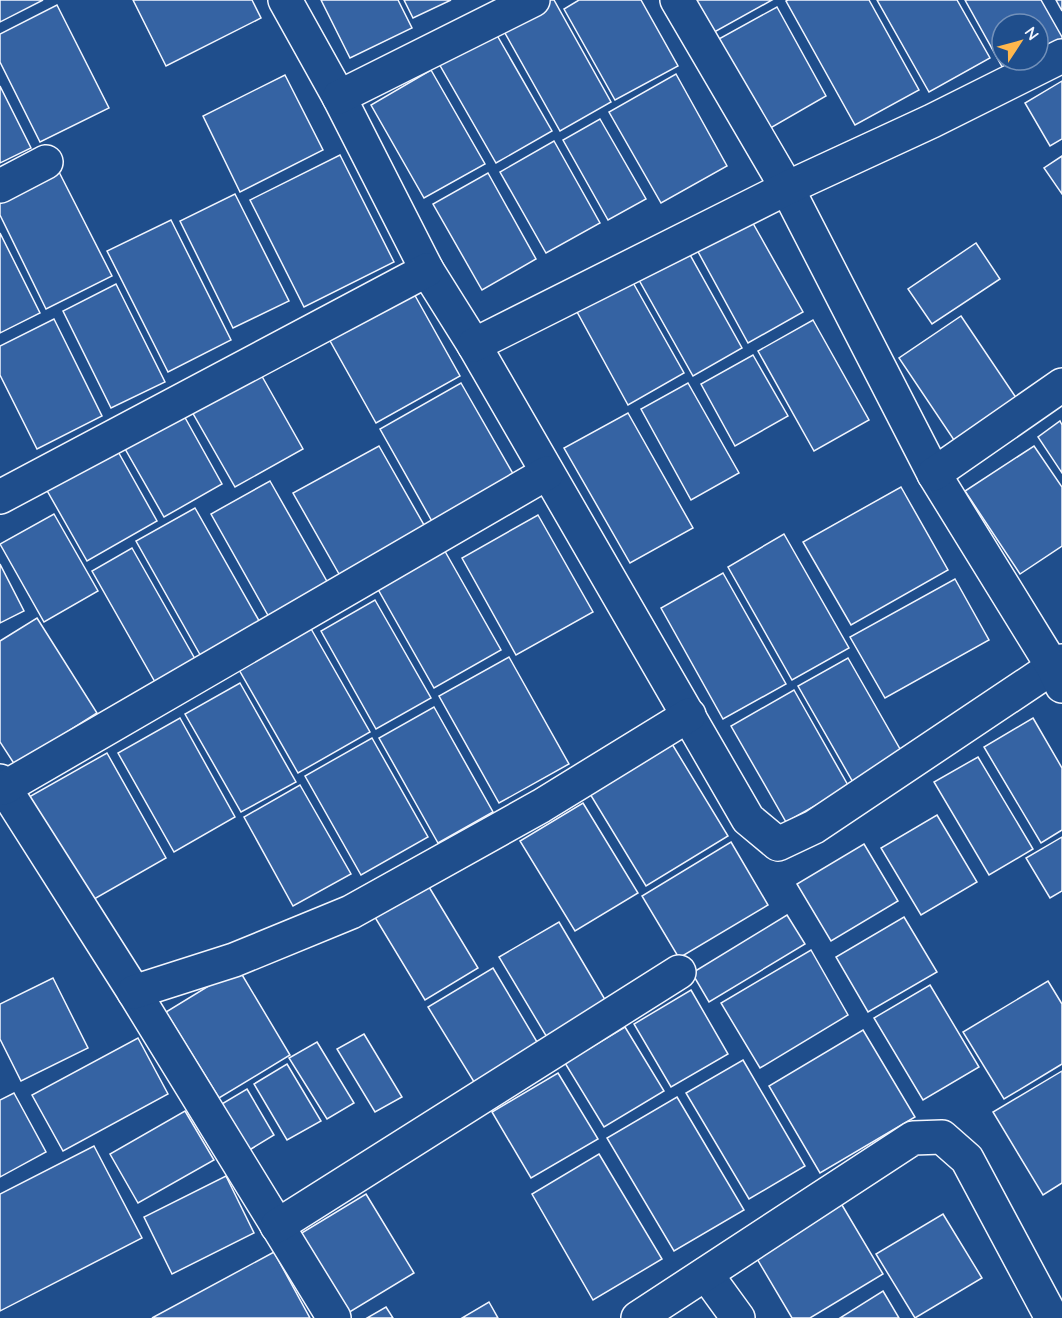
<svg xmlns="http://www.w3.org/2000/svg" width="1062" height="1318" font-family="Quicksand,sans-serif">
<rect width="100%" height="100%" fill="#1f4e8c"/>
<g fill="#3563a3" stroke="#f2f6ff" stroke-width="1.5">
<path d="M0 0H43L0 22Z"/>
<path d="M133 0H252L261 18 166 66Z"/>
<path d="M321 0H398L412 28 350 58Z"/>
<path d="M404 0H451L413 18Z"/>
<path d="M548 0H554L611 102 560 131 501 26Z"/>
<path d="M579 0H641L678 66 615 100 564 9Z"/>
<path d="M690 0H772L709 35Z"/>
<path d="M788 0H869L919 90 855 125 786 1Z"/>
<path d="M877 0H957L990 58 929 92Z"/>
<path d="M965 0H1041L1062 37V40L1038 54V24H1002V60H1027L1005 72Z"/>
<path d="M1056 0H1062V11Z"/>
<path d="M57 5 109 108 40 142 0 62V34Z"/>
<path d="M777 7 826 96 767 130 717 40Z"/>
<path d="M494 30 552 131 496 163 438 62Z"/>
<path d="M431 70 485 164 424 198 371 105Z"/>
<path d="M676 74 727 166 661 203 609 112Z"/>
<path d="M285 75 323 150 240 192 203 116Z"/>
<path d="M1062 81V139L1050 146 1025 103Z"/>
<path d="M0 86 31 148 0 163Z"/>
<path d="M600 119 646 199 608 220 563 140Z"/>
<path d="M554 141 600 223 546 253 500 172Z"/>
<path d="M340 155 394 262 304 307 250 200Z"/>
<path d="M1062 156V194L1044 168Z"/>
<path d="M57 168 112 276 46 309 0 215V197Z"/>
<path d="M488 173 536 259 482 290 433 204Z"/>
<path d="M235 194 289 301 233 328 180 221Z"/>
<path d="M750 218 803 312 748 343 696 248Z"/>
<path d="M171 220 231 340 168 372 107 251Z"/>
<path d="M0 233 40 313 0 333Z"/>
<path d="M976 243 1000 279 932 324 908 289Z"/>
<path d="M689 253 742 348 693 376 639 280Z"/>
<path d="M631 279 684 373 628 405 576 310Z"/>
<path d="M116 284 165 382 111 408 63 311Z"/>
<path d="M413 292 460 376 376 423 329 339Z"/>
<path d="M961 316 1021 405 958 446 899 358Z"/>
<path d="M54 319 102 416 37 449 0 375V346Z"/>
<path d="M813 320 869 420 814 451 758 351Z"/>
<path d="M753 355 788 416 735 446 701 384Z"/>
<path d="M259 371 303 449 235 487 191 410Z"/>
<path d="M461 383 520 486 438 532 380 429Z"/>
<path d="M688 383 739 473 691 500 641 409Z"/>
<path d="M628 413 693 528 630 563 564 448Z"/>
<path d="M183 414 222 484 164 517 124 447Z"/>
<path d="M1060 421 1062 425V473L1038 437Z"/>
<path d="M379 446 432 539 347 588 293 493Z"/>
<path d="M1034 446 1062 487V546L1020 574 965 491Z"/>
<path d="M116 448 157 521 87 561 45 487Z"/>
<path d="M270 481 333 592 274 626 211 514Z"/>
<path d="M901 487 948 570 851 625 803 542Z"/>
<path d="M195 508 266 633 207 667 136 541Z"/>
<path d="M54 514 98 591 44 622 0 544Z"/>
<path d="M538 515 593 612 516 655 462 558Z"/>
<path d="M784 534 849 648 792 680 728 567Z"/>
<path d="M442 546 501 650 434 688 375 584Z"/>
<path d="M132 548 199 666 159 689 92 571Z"/>
<path d="M0 564 24 611 0 623Z"/>
<path d="M723 573 786 684 723 719 661 608Z"/>
<path d="M955 579 989 640 885 698 850 637Z"/>
<path d="M375 600 431 698 376 729 321 631Z"/>
<path d="M37 618 97 713 15 765 0 742V641Z"/>
<path d="M310 627 370 732 298 773 238 668Z"/>
<path d="M509 657 569 764 499 803 439 696Z"/>
<path d="M848 658 904 756 854 784 798 686Z"/>
<path d="M240 683 296 782 241 812 185 714Z"/>
<path d="M794 690 849 787 786 822 731 726Z"/>
<path d="M434 707 493 812 438 843 379 738Z"/>
<path d="M180 718 235 817 174 852 118 753Z"/>
<path d="M1033 718 1062 768V830L1041 843 984 747Z"/>
<path d="M372 738 428 837 361 875 305 776Z"/>
<path d="M669 739 728 836 646 886 587 789Z"/>
<path d="M107 753 166 858 89 902 29 797Z"/>
<path d="M978 757 1033 849 989 875 934 782Z"/>
<path d="M300 785 351 874 293 906 244 817Z"/>
<path d="M583 803 638 893 575 931 520 841Z"/>
<path d="M937 815 977 882 921 915 881 848Z"/>
<path d="M1062 837V891L1050 898 1026 858Z"/>
<path d="M731 842 768 905 679 958 642 896Z"/>
<path d="M864 844 898 901 831 941 797 884Z"/>
<path d="M426 882 478 968 425 1000 373 914Z"/>
<path d="M787 915 805 944 709 1002 692 973Z"/>
<path d="M904 917 937 972 868 1012 836 957Z"/>
<path d="M559 922 610 1008 551 1044 499 957Z"/>
<path d="M811 950 848 1015 760 1068 721 1003Z"/>
<path d="M238 968 290 1055 219 1098 166 1012Z"/>
<path d="M493 968 543 1052 479 1090 428 1007Z"/>
<path d="M53 978 88 1048 21 1081 0 1039V1004Z"/>
<path d="M1048 981 1062 1004V1064L1004 1099 963 1032Z"/>
<path d="M930 985 979 1067 923 1100 874 1018Z"/>
<path d="M691 990 728 1054 671 1087 634 1024Z"/>
<path d="M625 1027 664 1091 604 1127 565 1063Z"/>
<path d="M863 1030 915 1117 820 1173 769 1086Z"/>
<path d="M364 1034 402 1097 375 1112 337 1049Z"/>
<path d="M138 1038 168 1094 63 1151 32 1095Z"/>
<path d="M317 1042 354 1103 327 1119 289 1058Z"/>
<path d="M743 1060 805 1166 749 1199 686 1093Z"/>
<path d="M287 1064 321 1121 287 1140 254 1084Z"/>
<path d="M1062 1071V1183L1043 1195 993 1112Z"/>
<path d="M558 1073 598 1139 531 1178 492 1112Z"/>
<path d="M247 1089 274 1135 238 1157 210 1111Z"/>
<path d="M14 1093 46 1152 0 1177V1100Z"/>
<path d="M677 1097 744 1210 674 1251 607 1138Z"/>
<path d="M185 1111 214 1160 138 1203 110 1154Z"/>
<path d="M94 1146 142 1238 0 1311V1194Z"/>
<path d="M599 1154 662 1259 593 1300 532 1194Z"/>
<path d="M226 1176 254 1233 172 1274 144 1217Z"/>
<path d="M366 1194 414 1273 348 1313 300 1234Z"/>
<path d="M839 1200 883 1274 810 1318H792L753 1252Z"/>
<path d="M943 1214 982 1278 915 1318 876 1254Z"/>
<path d="M274 1252 310 1318H152Z"/>
<path d="M883 1291 899 1318H840Z"/>
<path d="M489 1302 498 1318H462Z"/>
<path d="M386 1307 393 1318H367Z"/>
</g>
<g fill="none" stroke-linecap="round" stroke-linejoin="round">
<g stroke="#f2f6ff" stroke-width="36">
<g id="minor">
<path d="M285 0 339 97 427 270 474 345 748 819 778 844 814 827 1062 661"/>
<path d="M677 0 787 188 934 474 1053 667 1062 686"/>
<path d="M339 97 533 0"/>
<path d="M0 186 46 162"/>
<path d="M474 345 787 188 932 121 1062 56"/>
<path d="M934 474 1062 385"/>
<path d="M0 497 427 270"/>
<path d="M0 781 134 992 334 1318"/>
<path d="M4 788 547 473"/>
<path d="M134 992 234 960 351 912 541 806 689 715"/>
<path d="M277 1226 679 972"/>
<path d="M706 1274 738 1318"/>
<path d="M638 1318 913 1138 942 1137 967 1159 1052 1318"/>
</g>
</g>
<use href="#minor" stroke="#1f4e8c" stroke-width="33"/>
</g>
<g transform="translate(1020 42) rotate(54)"><circle r="28" fill="#1f4e8c" stroke="#7391ba" stroke-width="1.5"/>
<path d="M0-4.5L10 22L0 15L-10 22Z" fill="#ffb74d"/>
<text y="-9" font-size="16" font-weight="bold" text-anchor="middle" fill="#f2f6ff">N</text>
</g>
</svg>
